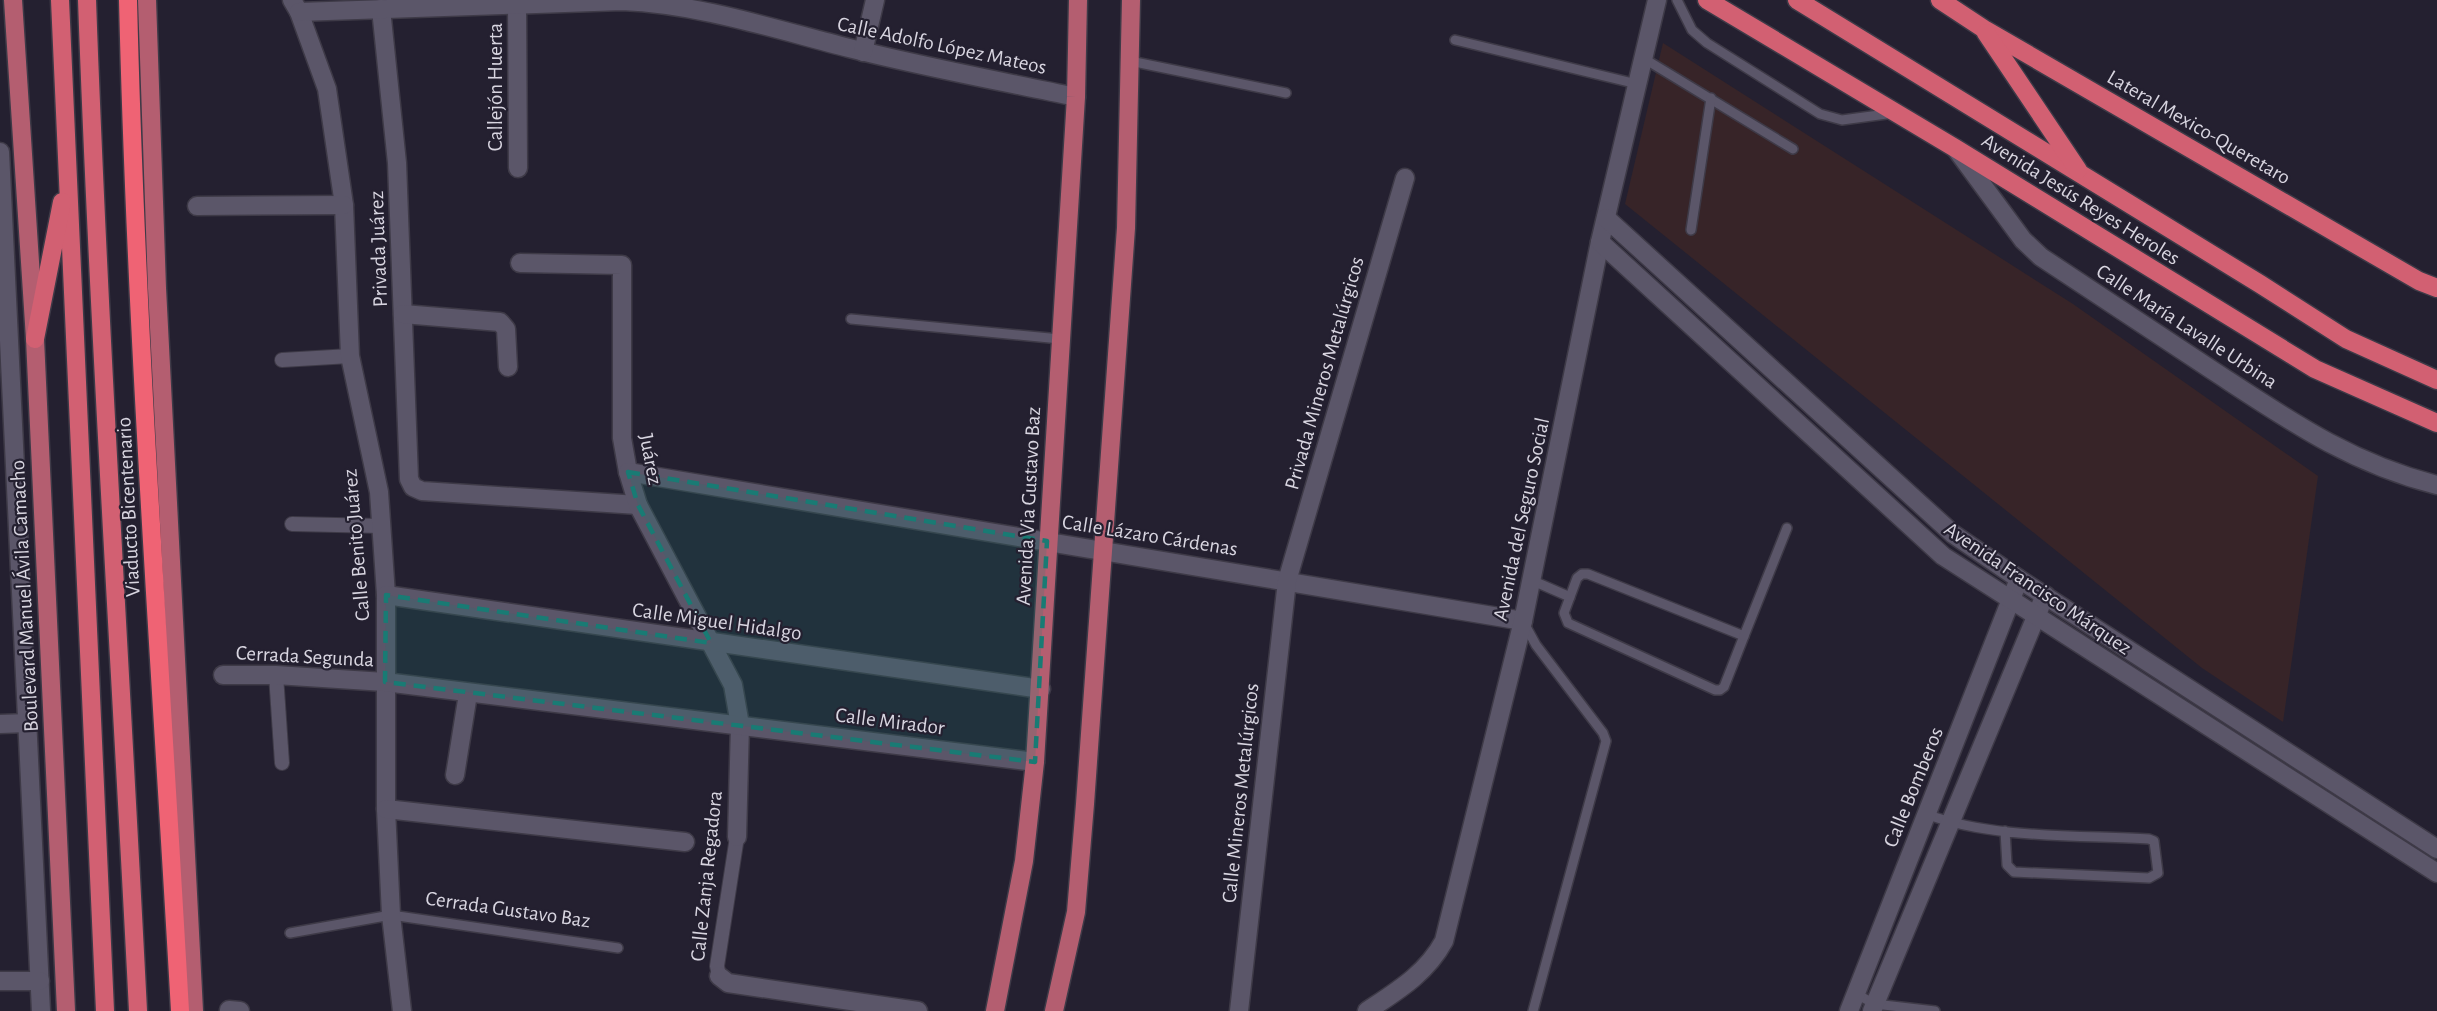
<svg xmlns="http://www.w3.org/2000/svg" width="2437" height="1011" font-family="'Alegreya Sans',sans-serif">
<rect width="100%" height="100%" fill="#242030"/>
<path fill="#372428" d="M1663 43 2073 304 2318 476 2283 722 2202 668 1625 204Z"/>
<g fill="none" stroke-linecap="round" stroke-linejoin="round">
<g stroke="#3e3a47" stroke-width="12">
<g id="service">
<path d="M1677 0 1692 30 1707 43 1820 114 1842 120 1894 113"/>
<path d="M1455 40 1637 84"/>
<path d="M1643 58 1793 149"/>
<path d="M1130 61 1286 93"/>
<path d="M1691 230 1711 98"/>
<path d="M851 319 1060 339"/>
<path d="M1582 574H1588L1744 636 1724 687 1720 690H1715L1568 623 1564 613 1577 578Z"/>
<path d="M1531 580 1570 597"/>
<path d="M1524 623 1536 645 1603 733 1606 741 1533 1011"/>
<path d="M1744 636 1787 528"/>
<path d="M1926 814C1992 839 2079 835 2149 839L2154 841 2158 873 2149 878 2014 872 2007 865 2005 831"/>
<path d="M290 933 391 915 618 948"/>
<path d="M1856 994 1875 1004 1935 1011"/>
</g>
</g>
<g stroke="#3e3a47" stroke-width="16">
<g id="pedestrian">
<path d="M282 360 350 356"/>
<path d="M292 524 381 526"/>
<path d="M276 675 282 763"/>
<path d="M719 976 717 966 737 837"/>
</g>
</g>
<g stroke="#3e3a47" stroke-width="21">
<g id="minor">
<path d="M292 0 299 12 327 89 344 205 350 356 379 492 386 595V809L391 915 402 1011"/>
<path d="M517 5 518 168"/>
<path d="M381 9 397 163 409 479 413 487 422 491 638 505"/>
<path d="M299 12 622 1C699 4 774 29 849 48 924 67 1000 81 1076 97"/>
<path d="M863 52 875 0"/>
<path d="M1956 149 2023 240 2041 257C2098 295 2155 332 2212 370 2287 419 2349 463 2437 485"/>
<path d="M0 152 41 1011"/>
<path d="M197 206 344 205"/>
<path d="M520 263 622 265V438L628 472 638 505 733 685 740 725 737 837"/>
<path d="M403 314 500 322 506 329 508 367"/>
<path d="M628 472 1523 621"/>
<path d="M386 595 1041 689"/>
<path d="M223 675H276L385 682 1035 762"/>
<path d="M0 724 28 723"/>
<path d="M455 775 468 694"/>
<path d="M386 809 685 842"/>
<path d="M719 976 728 983 918 1011"/>
<path d="M0 981H40"/>
<path d="M229 1010 240 1011"/>
<path d="M1239 1011 1287 581 1405 178"/>
<path d="M1367 1011C1397 991 1426 974 1444 941L1523 621 1600 242"/>
<path d="M1849 1011 2019 579"/>
<path d="M1872 1011 2045 595"/>
</g>
</g>
<g stroke="#3e3a47" stroke-width="21">
<g id="tertiary">
<path d="M1657 0 1600 242 1943 556 2437 873"/>
<path d="M1606 218 1953 534 2019 579 2437 849"/>
</g>
</g>
<g stroke="#3e3a47" stroke-width="21">
<g id="primary">
<path d="M13 0 35 339 66 1011"/>
<path d="M147 0 157 288 194 1011"/>
<path d="M995 1011 1024 861 1035 762 1076 97 1078 0"/>
<path d="M1054 1011 1076 912 1085 804 1126 228 1131 0"/>
</g>
</g>
<g stroke="#3e3a47" stroke-width="21">
<g id="trunk">
<path d="M60 0 105 1011"/>
<path d="M87 0C99 337 121 674 138 1011"/>
<path d="M1707 0 1955 148 2315 369 2437 423"/>
<path d="M1797 0 2260 284 2346 339 2437 380"/>
<path d="M1940 0 1984 29 2419 281 2437 288"/>
<path d="M1986 33 2078 170"/>
<path d="M35 339 62 202"/>
</g>
</g>
<g stroke="#3e3a47" stroke-width="21">
<path id="motorway" d="M128 0C136 337 161 674 180 1011"/>
</g>
<use href="#service" stroke="#5b5669" stroke-width="9"/>
<use href="#pedestrian" stroke="#5b5669" stroke-width="14"/>
<use href="#minor" stroke="#5b5669" stroke-width="18"/>
<use href="#tertiary" stroke="#5b5669" stroke-width="18"/>
<use href="#primary" stroke="#b45e70" stroke-width="18"/>
<use href="#trunk" stroke="#d26072" stroke-width="18"/>
<use href="#motorway" stroke="#ef6374" stroke-width="18"/>
</g>
<path fill="#197b74" fill-opacity="0.2" stroke="#197b74" stroke-width="4.5" stroke-dasharray="12 8" stroke-linejoin="round" d="M628 472 1047 541 1035 762 385 682 386 595 711 643 638 505Z"/>
<g text-anchor="middle" stroke-width="4.5" stroke-linejoin="round" paint-order="stroke">
<g font-size="21" fill="#d8d5e0" stroke="#242030">
<text transform="translate(942 45) rotate(12)" y="7">Calle Adolfo López Mateos</text>
<text transform="translate(495 87) rotate(-90)" y="7">Callejón Huerta</text>
<text transform="translate(2199 127) rotate(30)" y="7">Lateral Mexico-Queretaro</text>
<text transform="translate(2081 199) rotate(32)" y="7">Avenida Jesús Reyes Heroles</text>
<text transform="translate(378 249) rotate(-92)" y="7">Privada Juárez</text>
<text transform="translate(2187 326) rotate(33)" y="7">Calle María Lavalle Urbina</text>
<text transform="translate(1324 373) rotate(-74)" y="7">Privada Mineros Metalúrgicos</text>
<text transform="translate(651 459) rotate(79)" y="7">Juárez</text>
<text transform="translate(1028 506) rotate(-87)" y="7">Avenida Via Gustavo Baz</text>
<text transform="translate(128 507) rotate(-93)" y="7">Viaducto Bicentenario</text>
<text transform="translate(1521 519) rotate(-78)" y="7">Avenida del Seguro Social</text>
<text transform="translate(1150 535) rotate(9)" y="7">Calle Lázaro Cárdenas</text>
<text transform="translate(356 545) rotate(-95)" y="7">Calle Benito Juárez</text>
<text transform="translate(2038 588) rotate(34)" y="7">Avenida Francisco Márquez</text>
<text transform="translate(24 596) rotate(-93)" y="7">Boulevard Manuel Ávila Camacho</text>
<text transform="translate(717 621) rotate(8)" y="7">Calle Miguel Hidalgo</text>
<text transform="translate(305 656) rotate(3)" y="7">Cerrada Segunda</text>
<text transform="translate(890 721) rotate(7)" y="7">Calle Mirador</text>
<text transform="translate(1913 787) rotate(-68)" y="7">Calle Bomberos</text>
<text transform="translate(1240 793) rotate(-84)" y="7">Calle Mineros Metalúrgicos</text>
<text transform="translate(706 876) rotate(-84)" y="7">Calle Zanja Regadora</text>
<text transform="translate(508 909) rotate(8)" y="7">Cerrada Gustavo Baz</text>
</g>
</g>
</svg>
